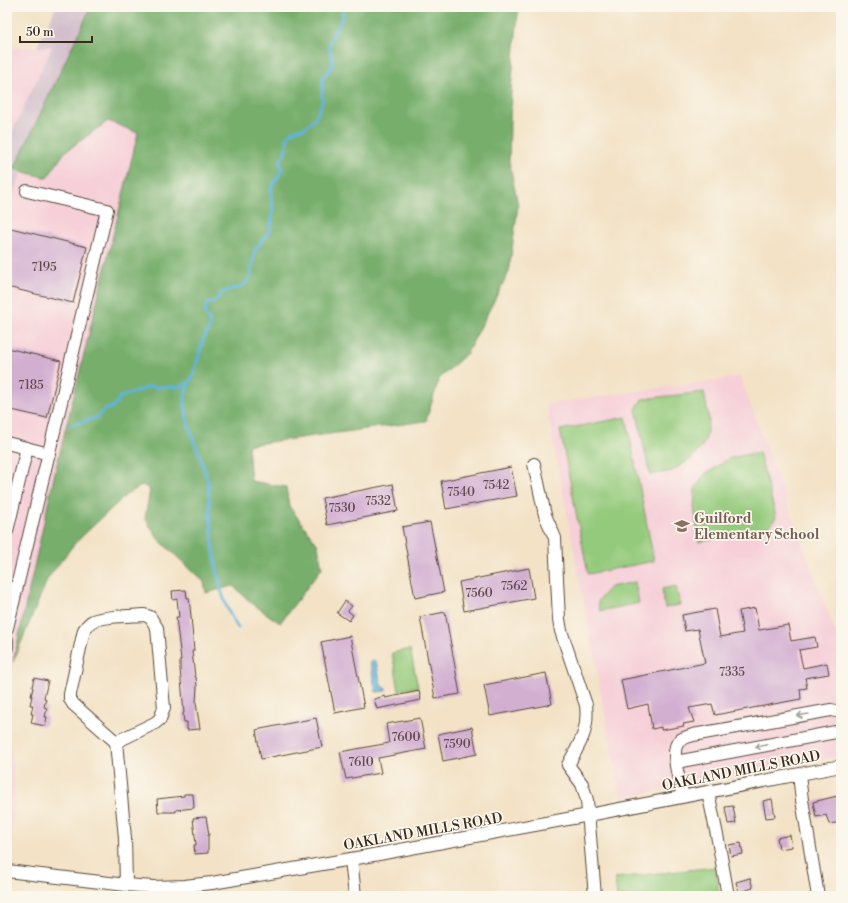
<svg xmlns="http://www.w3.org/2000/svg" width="848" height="903" font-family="'Libre Bodoni',serif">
<rect width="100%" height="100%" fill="#fbf7ec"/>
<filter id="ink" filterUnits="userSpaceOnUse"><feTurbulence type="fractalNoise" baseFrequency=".025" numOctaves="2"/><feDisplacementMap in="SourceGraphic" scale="8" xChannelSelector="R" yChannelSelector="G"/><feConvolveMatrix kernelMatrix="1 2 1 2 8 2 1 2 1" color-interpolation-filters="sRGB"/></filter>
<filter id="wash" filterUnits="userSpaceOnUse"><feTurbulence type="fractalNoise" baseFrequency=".012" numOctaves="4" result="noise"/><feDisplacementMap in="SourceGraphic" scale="16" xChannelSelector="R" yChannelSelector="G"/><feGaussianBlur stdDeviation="0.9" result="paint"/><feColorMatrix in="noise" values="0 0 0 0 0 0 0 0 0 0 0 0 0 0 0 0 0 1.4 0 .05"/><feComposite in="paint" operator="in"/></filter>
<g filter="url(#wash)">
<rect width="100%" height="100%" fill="#f3e2c6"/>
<g fill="#f6cfd8">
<path d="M82 45 159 47 55 472 7 689V205Z"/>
<path d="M52 47 7 143V48Z"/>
<path d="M740 377 841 647V756L621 798 546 404Z"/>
<path d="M7 724 13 765 15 796 9 856 7 855Z"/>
</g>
<path fill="#d1bdca" d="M56 7H99L7 205V143L52 47H37Z"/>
<g fill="#94ca7c" stroke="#687a4d">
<path d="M704 392 709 420 705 442 692 458 672 471 650 475 636 409 642 399Z"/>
<path d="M626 417 654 561 588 574 560 430Z"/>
<path d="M759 452 776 517 770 526 699 542 694 507 695 489 705 474 730 458Z"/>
<path d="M635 582 639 603 600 611 598 601 610 587Z"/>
<path d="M676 586 680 605 665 608 662 589Z"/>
<path d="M410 649 418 687 399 690 392 653Z"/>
<path d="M716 867 719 896H617L615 878Z"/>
</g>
<path fill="#77ae6c" stroke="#596c45" d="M91 7H522L518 14 511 90 509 161 518 205 509 272 467 353 439 379 426 421 248 445 251 481 286 487 289 506 318 545 322 568 280 623 254 605 233 586 206 593 204 582 158 539 145 518 150 490 143 485 126 495 75 543 48 578 13 662 55 472 138 133 108 121 65 152 47 178 14 169Z"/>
<path fill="#61b3dd" stroke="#4e6e7e" d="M376 661 381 685 386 688V691L376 692 370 662Z"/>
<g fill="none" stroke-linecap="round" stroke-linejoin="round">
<g stroke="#61b3dd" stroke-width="3">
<path d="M71 425 98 417 105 409 111 408 116 404 120 397 149 387H179L188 383"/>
<path d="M238 628C216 596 214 552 210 515 209 502 210 491 207 479 200 451 184 426 185 397 186 386 193 377 196 366 199 357 200 348 203 340 205 335 209 331 210 326 211 316 201 316 207 304L216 300 223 292 230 289 238 288 246 283 250 277 255 250 270 230 273 209 271 196V188L278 177 282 169 280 161 284 155 287 146V139L290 133 298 129 306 127 314 119 318 113 322 101 323 77 331 68 333 62 329 47 330 41 342 18 344 7"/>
</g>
</g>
<g id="blocks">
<g fill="#d2aed1">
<path d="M7 227 87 247 73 303 7 287Z"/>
<path d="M7 348 61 361 47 418 7 409Z"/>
<path d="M511 467 517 496 446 509 441 481Z"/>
<path d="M393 484 398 511 327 525 322 498Z"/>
<path d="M430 522 444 592 415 598 402 527Z"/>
<path d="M529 568 534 598 464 611 459 582Z"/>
<path d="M186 590 187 598H189L191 616 194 651H192L195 677H196L197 686 196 703 200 729 187 730V722H184L183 713H184L180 669V660H181L176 617H179L177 599 173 600 172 591Z"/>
<path d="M345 601 352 606 348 611 353 615 349 621 337 613Z"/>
<path d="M755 608 759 630 788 625 791 641 815 637 817 647 799 650 803 668 827 663 829 674 805 678 807 688 800 689 801 699 715 715 712 704 689 708 694 722 683 724 684 726 661 730V727L652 729 648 704 627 709 621 680 705 663 698 629 685 631 682 615 715 609 720 637 743 633 739 611Z"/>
<path d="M445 612 460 694 435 698 420 617Z"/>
<path d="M350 636 364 707 335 713 321 642Z"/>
<path d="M546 673 552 704 490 716 484 685Z"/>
<path d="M34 678 48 681 44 698 46 699 44 707 47 708 45 717H47L45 726 31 723 33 714H31L33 705H30L32 696H31L33 688 32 687Z"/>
<path d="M419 691 421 700 377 709 374 699 385 696V698Z"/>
<path d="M316 718 322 747 261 759 256 730Z"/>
<path d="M420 718 426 749 378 758 381 773 346 779 340 752 389 743 386 724Z"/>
<path d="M472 727 477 754 443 761 438 734Z"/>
<path d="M184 794H193L194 808 176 810V812H158L157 799 184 796Z"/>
<path d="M837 796 841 822 829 824 826 815 816 817 813 802Z"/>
<path d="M772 799 775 817 766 818 763 801Z"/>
<path d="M733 806 736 823 728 824 725 807Z"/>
<path d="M206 817 209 835H208V853L195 854 194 845H196L193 818Z"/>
<path d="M790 835 792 847 779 849 777 838Z"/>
<path d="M741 843 743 854 731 856 729 845Z"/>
<path d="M750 878 753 888 739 892 736 882Z"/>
</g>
</g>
</g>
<g filter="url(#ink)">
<use href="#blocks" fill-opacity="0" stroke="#574637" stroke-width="1"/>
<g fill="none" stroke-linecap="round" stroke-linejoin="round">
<g stroke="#574637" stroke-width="14">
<g id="minor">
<path d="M7 443 49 454"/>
<path d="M534 464 545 515 555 538 559 619 561 631 586 705C589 731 580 743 568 765L582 784 587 800 595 896"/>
<path d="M7 531 27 448"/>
<path d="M7 628 107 210 27 191"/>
<path d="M7 640V647"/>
<path d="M116 742 155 723 160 719 164 708 157 628 150 617 144 615C132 616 102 616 93 621 89 623 86 627 84 630L70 694V699L73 704 116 742 125 838 126 885"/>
<path d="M676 762 841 731"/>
<path d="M799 775 802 800 818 896"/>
<path d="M708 792 718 840 728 896"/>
<path d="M683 796C680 784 671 754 677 744 680 738 687 737 693 735L831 710 841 712"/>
<path d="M351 859 355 896"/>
<path d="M7 871 126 885 153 887 184 886 212 883 357 858 589 815 841 766"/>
</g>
</g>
<use href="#minor" stroke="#fff" stroke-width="12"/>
</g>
<defs><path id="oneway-shaft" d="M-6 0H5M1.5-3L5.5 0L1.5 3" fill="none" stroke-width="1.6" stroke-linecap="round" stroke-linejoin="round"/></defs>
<g stroke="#a79f9a">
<use href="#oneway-shaft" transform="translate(803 715) rotate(170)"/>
<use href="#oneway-shaft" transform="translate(761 746) rotate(169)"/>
</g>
</g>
<defs>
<g id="school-bare" transform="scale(1.2)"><path d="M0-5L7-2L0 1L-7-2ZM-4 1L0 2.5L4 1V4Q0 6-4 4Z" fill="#8d6e63" stroke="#fbf7ec" stroke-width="2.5" paint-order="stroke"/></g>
</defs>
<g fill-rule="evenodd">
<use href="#school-bare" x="682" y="526"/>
</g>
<g text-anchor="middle" stroke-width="3.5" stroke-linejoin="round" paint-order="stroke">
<g font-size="12" fill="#614b4b">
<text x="44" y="271">7195</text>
<text x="31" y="389">7185</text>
<text x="496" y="489">7542</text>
<text x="461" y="496">7540</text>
<text x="378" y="505">7532</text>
<text x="342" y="512">7530</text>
<text x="514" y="590">7562</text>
<text x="479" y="597">7560</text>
<text x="732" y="676">7335</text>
<text x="406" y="741">7600</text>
<text x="457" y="748">7590</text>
<text x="361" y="766">7610</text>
</g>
<g font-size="14" font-weight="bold" fill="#785e54" stroke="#fbf7ec" text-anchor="start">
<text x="694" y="523">Guilford<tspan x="694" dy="16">Elementary School</tspan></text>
</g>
<g font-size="14" fill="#3b2a1e" stroke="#fbf7ec">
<text transform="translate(741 770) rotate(-11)" y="5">OAKLAND MILLS ROAD</text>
<text transform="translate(423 831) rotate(-10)" y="5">OAKLAND MILLS ROAD</text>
</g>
</g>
<rect width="848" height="903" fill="none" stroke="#fbf7ec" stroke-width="24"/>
<path d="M20 36v6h72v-6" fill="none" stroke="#3b2a1e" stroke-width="2"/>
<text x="26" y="36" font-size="12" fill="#3b2a1e" stroke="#fbf7ec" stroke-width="3" paint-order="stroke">50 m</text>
</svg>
